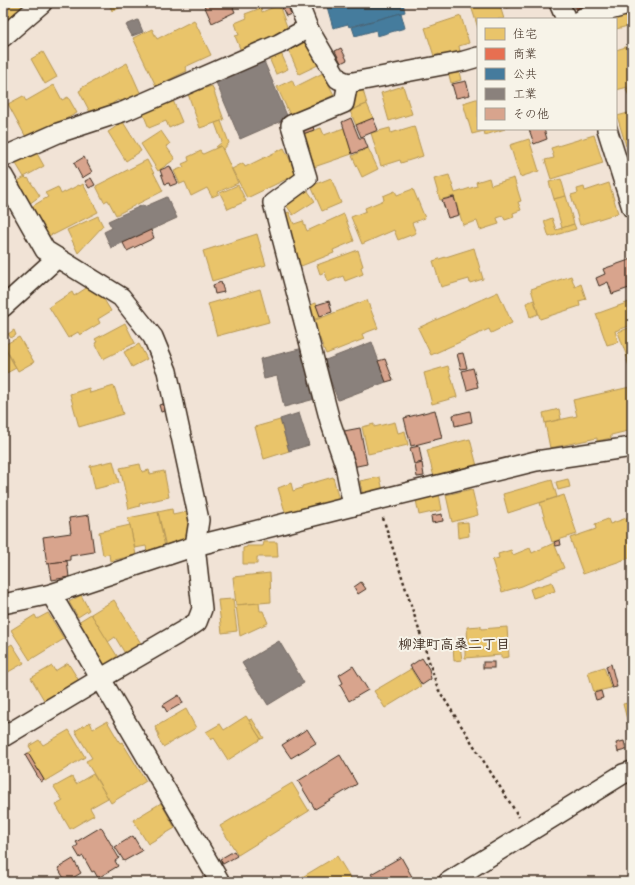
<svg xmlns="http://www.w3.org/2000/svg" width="635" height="885" font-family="'Architects Daughter','Klee One',sans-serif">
<rect width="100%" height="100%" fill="#f1e3d6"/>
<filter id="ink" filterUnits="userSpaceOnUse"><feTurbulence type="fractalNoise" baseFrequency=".025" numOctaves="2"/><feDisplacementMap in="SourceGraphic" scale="8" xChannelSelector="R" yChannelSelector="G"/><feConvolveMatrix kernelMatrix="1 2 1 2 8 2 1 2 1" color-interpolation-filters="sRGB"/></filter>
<g filter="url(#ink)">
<g fill="#e9c46a" stroke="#b59653">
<path d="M3 3H32L3 23Z"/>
<path d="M109 3H132L112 11Z"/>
<path d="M479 3H499L504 19H478V28L471 6Z"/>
<path d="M505 3H524L506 8Z"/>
<path d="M279 5 289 32 241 51 235 36 239 35 235 23 247 18 245 14 261 8 262 12Z"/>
<path d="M632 15V40L628 26 616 29V19Z"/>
<path d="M461 16 469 43 459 46 460 52 440 58 439 54 434 56 425 28Z"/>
<path d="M194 20 211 55 185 67 187 71 156 86 133 38 152 29 157 39Z"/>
<path d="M307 40 318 65 299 74 288 49Z"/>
<path d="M632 45V86L616 90V50Z"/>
<path d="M43 52 57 77 45 84 31 59Z"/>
<path d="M281 53 288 69 276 74 269 58Z"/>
<path d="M127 63 142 97 127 103 125 99 120 102 118 100 113 103 114 107 94 115 92 111 90 112 79 91 82 89 81 88Z"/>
<path d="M458 68 461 80 451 83 448 71Z"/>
<path d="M323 73 334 95 290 115 277 87 292 80 295 87Z"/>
<path d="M54 85 62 100 68 97 77 113 27 139 8 104 23 96 26 101Z"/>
<path d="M212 86 224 120 200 128 188 94Z"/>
<path d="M403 86 412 114 389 121 381 93Z"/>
<path d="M362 87 367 104 353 109 355 90Z"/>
<path d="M632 87V95L629 96 626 89Z"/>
<path d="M172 98 182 122 169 128 166 121 149 128 142 111Z"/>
<path d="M476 99H478V129H505L485 135 484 131 472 134 463 103Z"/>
<path d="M367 104 373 118 356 125 350 111Z"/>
<path d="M632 112V145L626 146 617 116Z"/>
<path d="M221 121 229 143 223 150 221 146 216 148V147L222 142 215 123Z"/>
<path d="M123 122 141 151 126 161 108 132Z"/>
<path d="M414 126 423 156 401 163 400 160 381 166 371 133 390 128 391 133Z"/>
<path d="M321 128 324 135 344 128 352 154 311 168 300 135Z"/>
<path d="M161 131 170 144 166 146 175 159 158 171 141 144Z"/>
<path d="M594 135 603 163 551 179 545 160 554 158 551 148Z"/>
<path d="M529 139 539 171 520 177 510 145Z"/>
<path d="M221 146 238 183 218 192 219 194 212 197 207 188 191 196 185 182 180 184 174 171 184 167 182 164 189 161 188 157 201 151 203 154Z"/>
<path d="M284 148 297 174 247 198 232 169 243 163 245 167Z"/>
<path d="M368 148 378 169 362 177 352 156Z"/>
<path d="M35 150 44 166 24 177 15 162Z"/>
<path d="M147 160 163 191 116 215 108 200 104 202 96 186Z"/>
<path d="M449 175 455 193 477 186 476 182 489 178 491 185 514 178 521 201 518 202 521 210 513 213 514 217 505 220 503 216 497 218 499 224 480 230 477 221 463 225 454 196 440 200 434 179Z"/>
<path d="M25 177 27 179 28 178 40 196 29 204 16 182Z"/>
<path d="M331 178 341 203 322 211 311 186Z"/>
<path d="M561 179 566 196 554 199 549 182Z"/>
<path d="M609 183 618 213 580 225 571 195 578 193 577 189 584 187 585 191Z"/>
<path d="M83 184 98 212 53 235V234L48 236 31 207 48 197 45 193 58 187 61 194 79 185 80 186Z"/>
<path d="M238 185 246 201 228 209 220 193Z"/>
<path d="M305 187 315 201 293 215 284 202Z"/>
<path d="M413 189 425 218 412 223 416 233 398 240 394 230 362 244 351 217 366 211 365 208 384 200 383 196 395 191 397 195Z"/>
<path d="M566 196 574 224 562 228 554 199Z"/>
<path d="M289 212 294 224 303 221 307 231 344 214 354 241 333 250 334 253 296 268 282 215Z"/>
<path d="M98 216 103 226 78 253 67 230Z"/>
<path d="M552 218 556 230 574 224 576 229 549 237 544 221Z"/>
<path d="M257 234 266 265 212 281 203 251Z"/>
<path d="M474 248 483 279 470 283 469 279 441 287 433 261Z"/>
<path d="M358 250 363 266 361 267 363 274 345 281 343 276 328 282 325 272 320 274 317 265Z"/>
<path d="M571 276 575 287 581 284 586 299 579 301 580 306 540 319 531 289Z"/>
<path d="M94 283 111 311 98 319 100 323 80 335 78 332 68 338 49 307 72 292 74 296Z"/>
<path d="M260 289 269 322 217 336 208 304Z"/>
<path d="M498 292 512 323 491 333 489 329 431 355 418 328Z"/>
<path d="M367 300 378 328 362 334 364 339 326 354 313 321Z"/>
<path d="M534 300 538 314 530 317 526 303Z"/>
<path d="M632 301V325L615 331 618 342 607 345 596 314Z"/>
<path d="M316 303 321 317 313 320 308 306Z"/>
<path d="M125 323 135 343 103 359 95 343 97 342 95 339Z"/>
<path d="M632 327V359L628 360 618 332Z"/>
<path d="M14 330 16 335 11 338 8 334Z"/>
<path d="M19 337 34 362 18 371 4 345Z"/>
<path d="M139 344 147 359 132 367 124 352Z"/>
<path d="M3 345 16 368 3 375Z"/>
<path d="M632 359V376L627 360Z"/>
<path d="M448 366 457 397 432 404 424 373Z"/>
<path d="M114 386 123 414 79 427 70 394 89 388 90 393Z"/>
<path d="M630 387 632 395V430L611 435V438L597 441V438L550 448 545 423 577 416 573 400Z"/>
<path d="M559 409 561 419 545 423 543 413Z"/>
<path d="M280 420 289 451 264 459 255 427Z"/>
<path d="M395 422 398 433 405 431 408 445 368 454 362 427 374 424V427Z"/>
<path d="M470 439 477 466 434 477 427 450Z"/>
<path d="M113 461 119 483 95 489 90 466Z"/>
<path d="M140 464 142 472 149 470 150 474 164 471 169 497 139 504 140 506 129 509 120 468Z"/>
<path d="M333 477 339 500 286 515 278 488 291 483 293 491 302 488V486Z"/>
<path d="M380 477 383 491 363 496 360 481Z"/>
<path d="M568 479 570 487 558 490 556 482Z"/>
<path d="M552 480 557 497 508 513 503 494Z"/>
<path d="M472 489 478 515 452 522 446 495Z"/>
<path d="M439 494 442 510 419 515 416 500Z"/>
<path d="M564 495 577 534 552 542 540 503Z"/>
<path d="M172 509 173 515 187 512 193 541 166 547 158 512Z"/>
<path d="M158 512 165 547 147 551 146 546 135 548 128 518Z"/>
<path d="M632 516V557L583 574 570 538 596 529 595 524 608 519 610 524Z"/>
<path d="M468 522 469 536 458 538 457 523Z"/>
<path d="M130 525 136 555 110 561 109 554 103 555 99 532Z"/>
<path d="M264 542H277L278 557H257V564H243V548L247 547V546H263Z"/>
<path d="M554 543 564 568 522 586 502 592 492 560 499 558 498 554 511 550 513 555 530 548 532 553Z"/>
<path d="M270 573 271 602 236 605 233 577Z"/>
<path d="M552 582 555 591 533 598 530 589Z"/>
<path d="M81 595 89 610 78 617 69 602Z"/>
<path d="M233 599 237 631 222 633 218 600Z"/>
<path d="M114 600 142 645 126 655 115 637 108 642 91 614Z"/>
<path d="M259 603 260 611H263L268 623 240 636 236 605Z"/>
<path d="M48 613 64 639 30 660 11 630 35 615 37 619Z"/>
<path d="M91 614 119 659 106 668 78 622Z"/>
<path d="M481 626V629L507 627 509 657 501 658V655L465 658V648L468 647 467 627Z"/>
<path d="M12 644 24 663 3 675V650Z"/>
<path d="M460 645 462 660 454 661 453 646Z"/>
<path d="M68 663 81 684 47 705 31 678 52 666 55 671Z"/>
<path d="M604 667 611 688 594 692 588 672Z"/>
<path d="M411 669 421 686 385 708 374 691Z"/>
<path d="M632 702V739L623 704Z"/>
<path d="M186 709 196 728 163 747 157 736 159 735 155 727Z"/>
<path d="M246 716 261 739 228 760 214 738 211 740 206 732 220 724 224 730Z"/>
<path d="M252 719 264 738 261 739 249 720Z"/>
<path d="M107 721 120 743 122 742 146 781 111 803 86 761 92 758 75 731 90 722 93 729Z"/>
<path d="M69 730 85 757 45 781 28 753 32 751 29 746 39 740 43 745Z"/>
<path d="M93 774 108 798 90 808 94 815 70 829 56 805 63 801 54 787 72 777 76 784Z"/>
<path d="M292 783 309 811 238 855 220 826Z"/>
<path d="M161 803 175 828 148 844 133 820Z"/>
<path d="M337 856 353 882H294Z"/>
</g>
<path fill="#e76f51" stroke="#b35a42" d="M575 3H608L577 11Z"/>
<g fill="#457b9d" stroke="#426377">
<path d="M326 3H403L405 12 349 27 348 24 333 28Z"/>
<path d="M401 13 405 28 377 36 376 30 355 36 352 27Z"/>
</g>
<g fill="#8a817c" stroke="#726760">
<path d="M138 20 143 32 132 36 126 25Z"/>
<path d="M263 59 288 118 240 139 215 80Z"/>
<path d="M167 197 177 218 111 248 104 232 112 228 108 221 143 205 144 207Z"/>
<path d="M372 342 386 382 338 400 323 361Z"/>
<path d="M303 348 315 399 284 407 277 376 264 379 260 359Z"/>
<path d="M299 413 309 445 289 451 280 419Z"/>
<path d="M279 641 304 683 268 705 242 663Z"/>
</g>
<g fill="#d8a48d" stroke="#3b2a1e">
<path d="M203 3H231L235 12 212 23Z"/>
<path d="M280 3H289L294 13 286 16Z"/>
<path d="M341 48 347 60 341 63 335 51Z"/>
<path d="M466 81 470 95 456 98 452 84Z"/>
<path d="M351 118 359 138H364L368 148 352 154 342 122Z"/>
<path d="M373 118 378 130 361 137 356 125Z"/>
<path d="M311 121 314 130 300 135 297 127Z"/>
<path d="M529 129H544L547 139 534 144Z"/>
<path d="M84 157 92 172 82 178 74 163Z"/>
<path d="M170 166 178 183 170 186 169 183 165 184 160 170Z"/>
<path d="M91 178 95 185 89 188 85 181Z"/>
<path d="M454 197 459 215 448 218 442 200Z"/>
<path d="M151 230 154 238 127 251 123 243Z"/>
<path d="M632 259V287L612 294 608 282 599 286 596 278 605 274 603 269Z"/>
<path d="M221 282 224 292 215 294 213 285Z"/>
<path d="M329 301 332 312 320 316 316 305Z"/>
<path d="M463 353 467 368 461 369 457 354Z"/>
<path d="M385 359 393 380 386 382 378 361Z"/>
<path d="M473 368 478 387 467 390 462 371Z"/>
<path d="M166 403 168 410 161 412 159 405Z"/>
<path d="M435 410 442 438 411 446 404 418Z"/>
<path d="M470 411 472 422 455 426 453 415Z"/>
<path d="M360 428 367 464 352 467 344 431Z"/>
<path d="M419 446 422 462 414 464 410 448Z"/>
<path d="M422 463 424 476 417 477 415 465Z"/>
<path d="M442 514 443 521 432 523 431 516Z"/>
<path d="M89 515 94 552 70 556V560L47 564 43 537 71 533 69 518Z"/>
<path d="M560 540 561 545 556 546 554 542Z"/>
<path d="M67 561 69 577 52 580 49 563Z"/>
<path d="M361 582 366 589 358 594 354 587Z"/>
<path d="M422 658 429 669 431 679 422 685 410 666Z"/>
<rect x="483" y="662" width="11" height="6"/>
<path d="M611 664 617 687 612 688 606 666Z"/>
<path d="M353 666 368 690 349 701 340 685 343 683 339 675Z"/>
<path d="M601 691 603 698 596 700 594 693Z"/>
<path d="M179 695 183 703 167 712 163 705Z"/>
<path d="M307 729 316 743 291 758 282 745Z"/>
<path d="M624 741 626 750 618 752 616 743Z"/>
<path d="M28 753 44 780 41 782 25 755Z"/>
<path d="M340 755 357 784 315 809 298 781Z"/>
<path d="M101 827 119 858 115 861 118 866 98 878 94 871 92 872 83 856 80 858 74 848 78 845 76 842Z"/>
<path d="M133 836 142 851 124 861 115 847Z"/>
<path d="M234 851 237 856 223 864 220 859Z"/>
<path d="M401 857 415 882H376L371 874Z"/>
<path d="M73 859 81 873 66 882 58 868Z"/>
</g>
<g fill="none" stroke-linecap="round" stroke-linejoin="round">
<g stroke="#3b2a1e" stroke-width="22">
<g id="minor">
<path d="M298 3 308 28 338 79 348 83 464 61 478 57"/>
<path d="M559 3 566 19"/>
<path d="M582 19 584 17 632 4"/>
<path d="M3 37 42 3"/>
<path d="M348 83 344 103 291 125 307 178 273 203 330 421 345 465 353 506"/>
<path d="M607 129 632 208"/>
<path d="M3 156 8 155 58 133 125 111 279 44 308 28"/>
<path d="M3 176 45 250 121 297 153 337 167 371 199 520 195 546 202 609 197 622 188 628 100 679 3 737"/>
<path d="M3 307 57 258"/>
<path d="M51 594 220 882"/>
<path d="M3 604 51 594 195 546 353 506 536 461 632 447"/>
<path d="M448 882 623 774 632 771"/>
</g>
</g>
<path stroke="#3b2a1e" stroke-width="2.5" stroke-dasharray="3 3" stroke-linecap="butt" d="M383 518 438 689 519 817"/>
<use href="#minor" stroke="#f7f3e8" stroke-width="19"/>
</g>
</g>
<g text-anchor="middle" stroke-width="4" stroke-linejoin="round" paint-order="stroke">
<g font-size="14" font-weight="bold" fill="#3b2a1e" stroke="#f7f3e8">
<text x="454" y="649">柳津町高桑二丁目</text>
</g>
</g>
<rect width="635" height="885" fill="none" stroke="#f7f3e8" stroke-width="16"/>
<rect x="8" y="8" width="619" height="869" fill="none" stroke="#3b2a1e" stroke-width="1.5" filter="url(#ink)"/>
<rect x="477" y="18" width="140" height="112" fill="#f7f3e8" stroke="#aca397"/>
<rect x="485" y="28" width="20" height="12" fill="#e9c46a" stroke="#aca397"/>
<text x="513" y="38" font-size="12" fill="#3b2a1e">住宅</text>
<rect x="485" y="48" width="20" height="12" fill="#e76f51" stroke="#aca397"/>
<text x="513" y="58" font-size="12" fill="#3b2a1e">商業</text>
<rect x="485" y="68" width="20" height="12" fill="#457b9d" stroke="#aca397"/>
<text x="513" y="78" font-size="12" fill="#3b2a1e">公共</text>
<rect x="485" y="88" width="20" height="12" fill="#8a817c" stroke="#aca397"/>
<text x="513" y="98" font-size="12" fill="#3b2a1e">工業</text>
<rect x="485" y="108" width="20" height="12" fill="#d8a48d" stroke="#aca397"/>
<text x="513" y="118" font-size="12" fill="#3b2a1e">その他</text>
</svg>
